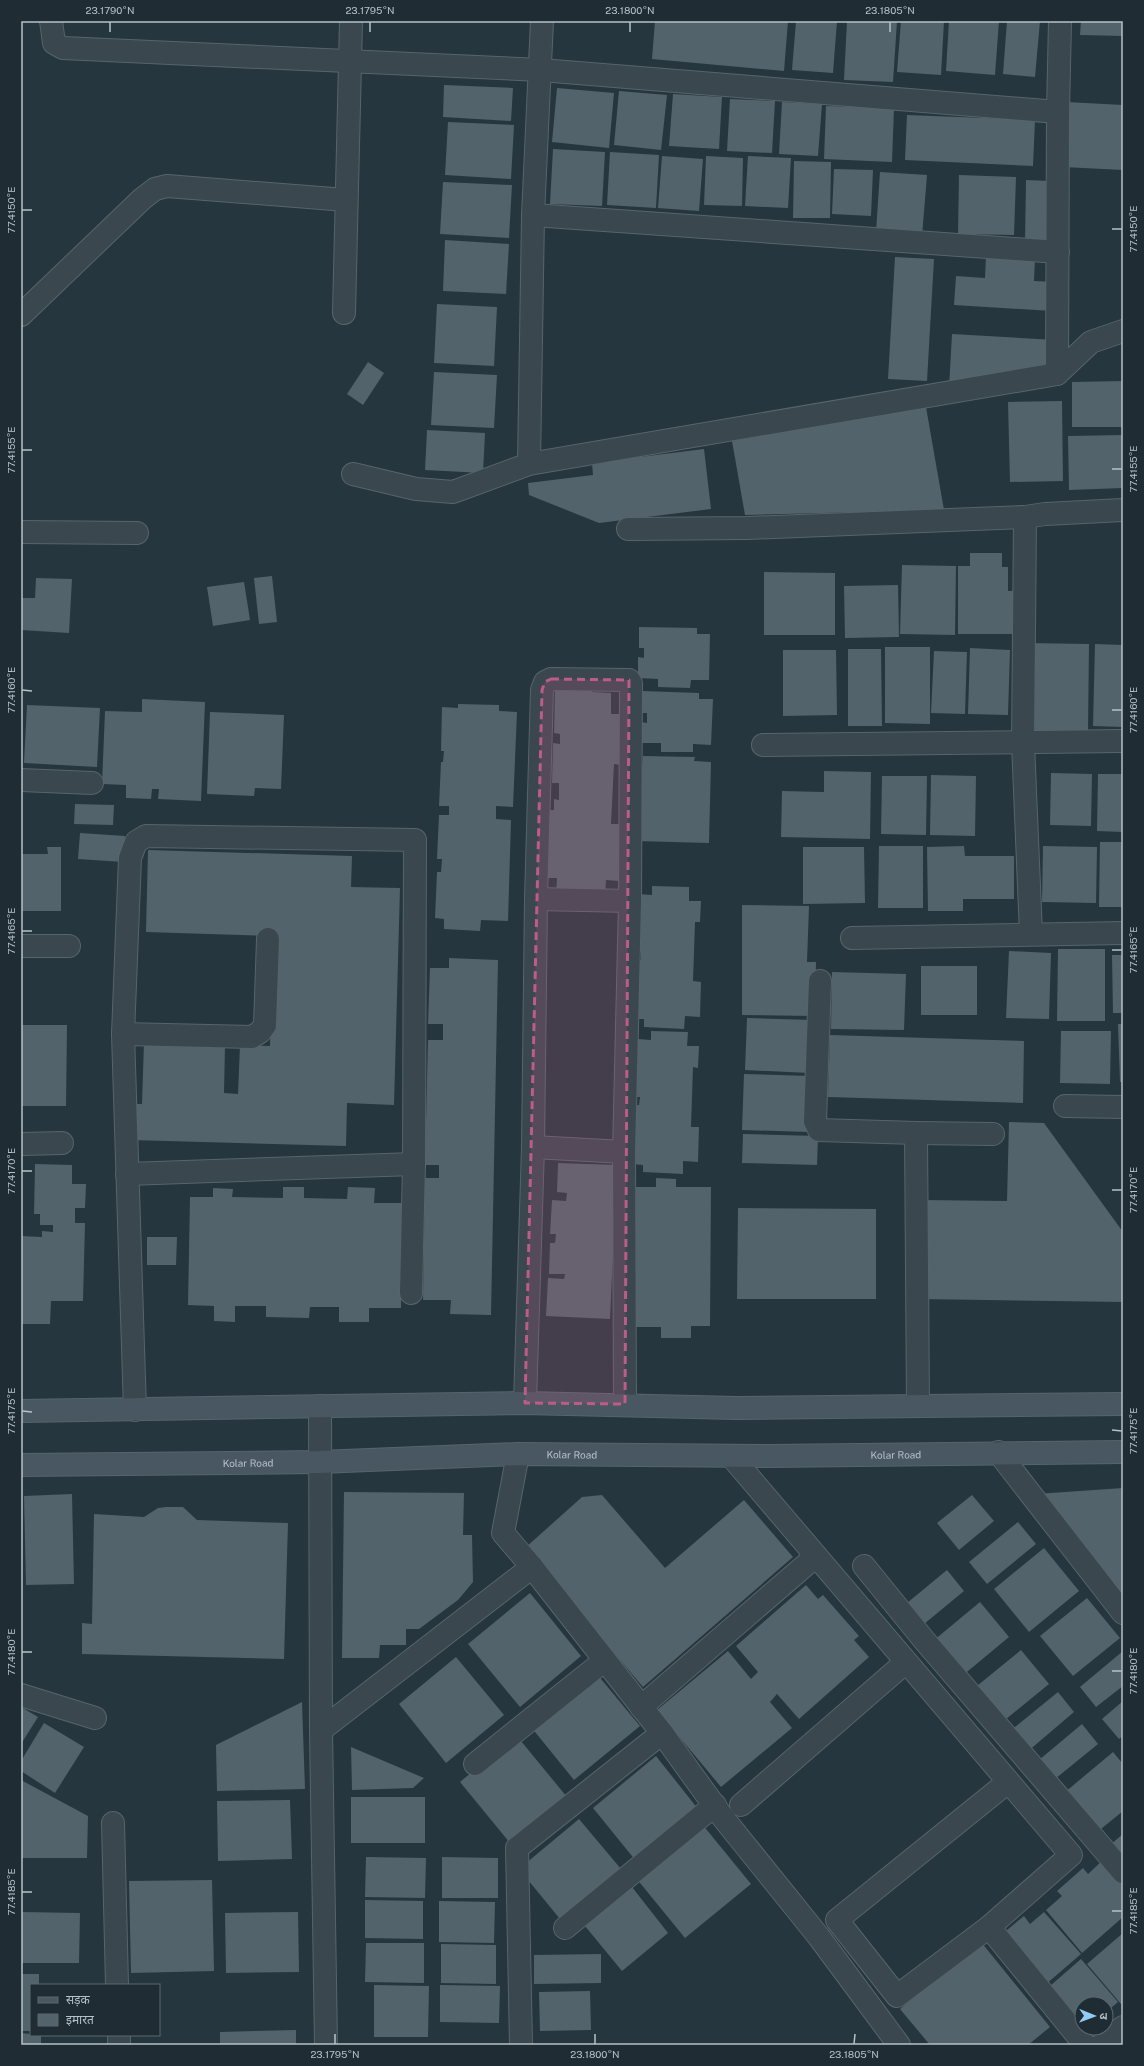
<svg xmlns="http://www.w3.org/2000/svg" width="1144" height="2066" font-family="'Public Sans','Noto Sans Devanagari',sans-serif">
<rect width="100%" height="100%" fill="#26363e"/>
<g fill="#52636b">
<path d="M655 21H788L784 71 652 59Z"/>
<path d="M796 21H837L833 73 792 70Z"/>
<path d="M847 21H897L893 82 844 80Z"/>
<path d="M901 21H944L941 75 897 72Z"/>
<path d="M949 21H999L995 75 946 71Z"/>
<path d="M1007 21H1040L1035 77 1003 74Z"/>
<path d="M1081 21H1123V36L1080 35Z"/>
<path d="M444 85 513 88 511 121 443 117Z"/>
<path d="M557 88 614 93 609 148 552 142Z"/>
<path d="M619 91 667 95 661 150 614 145Z"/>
<path d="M673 94 722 97 719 149 669 146Z"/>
<path d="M730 99 775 101 772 153 727 151Z"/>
<path d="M782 102 822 104 818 156 779 154Z"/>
<path d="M1067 102 1123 105V170L1063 167Z"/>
<path d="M826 106 894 108 892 162 824 159Z"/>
<path d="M907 115 1035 120 1033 166 905 160Z"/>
<path d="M448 122 514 125 511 179 445 175Z"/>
<path d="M553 149 605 152 602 206 550 204Z"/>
<path d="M610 152 659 155 656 208 607 205Z"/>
<path d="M662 156 703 159 699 211 658 208Z"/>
<path d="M706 156 743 158 742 206 704 205Z"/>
<path d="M748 156 791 158 788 208 745 206Z"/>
<path d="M794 161 831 162 830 218H793Z"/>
<path d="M834 169 873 170 871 216 832 214Z"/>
<path d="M880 172 927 175 922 236 876 232Z"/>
<path d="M959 175 1016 177 1014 235 958 234Z"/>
<path d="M1026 180 1050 181 1048 243 1025 242Z"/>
<path d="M443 182 512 185 509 238 440 234Z"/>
<path d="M445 240 509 244 506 294 443 291Z"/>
<path d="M986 256 1035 258 1034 281 1054 282 1052 311 954 305 956 276 985 278Z"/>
<path d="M895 257 934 259 927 381 888 379Z"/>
<path d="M437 304 497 307 494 366 434 363Z"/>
<path d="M952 334 1055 340 1053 373 949 388Z"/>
<path d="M368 362 384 373 363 405 347 394Z"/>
<path d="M434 372 497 375 494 428 431 425Z"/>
<path d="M1123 381V427H1072V382Z"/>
<path d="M1062 401 1063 481 1010 482 1008 402Z"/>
<path d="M926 407 944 510 745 515 732 441Z"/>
<path d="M427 430 485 433 483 473 425 470Z"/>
<path d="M1123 435V488L1069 490 1068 436Z"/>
<path d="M704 449 711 509 599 523 529 495 528 483 593 475 592 463Z"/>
<path d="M970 553H1002V567H1008V591H1023V634H958V566H970Z"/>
<path d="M902 565 956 566 955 635 900 634Z"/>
<path d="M764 572 835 573V635H764Z"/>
<path d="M272 576 277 622 259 624 254 578Z"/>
<path d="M36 578 72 579 69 633 21 630V598H35Z"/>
<path d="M244 582 250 620 213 626 207 587Z"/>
<path d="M898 585 899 637 845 638 844 586Z"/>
<path d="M639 627 697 628V634H710L709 680H691L690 688 658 687V679L638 678V657L644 658V648H639Z"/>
<path d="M1027 643 1089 644 1088 731 1026 730Z"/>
<path d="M1095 644 1123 645V727L1093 726Z"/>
<path d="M885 647H930V724L885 723Z"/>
<path d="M970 648 1010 650 1008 715 968 714Z"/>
<path d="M848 649H881L882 726H848Z"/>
<path d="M783 650H836L837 715 783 716Z"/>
<path d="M934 651 967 652 965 714 931 713Z"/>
<path d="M562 681 592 682V692L611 693V714H623L621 765 614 764 611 824H621L619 881 606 880 605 896 556 894 557 878H545L546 847H549V840H546L548 810H554V799L559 800V783H552L553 743 560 744V734L554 733 555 690H562Z"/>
<path d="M642 691 699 693V699H713L711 745 693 744V752H661V743H640L641 722 647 723V713H641Z"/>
<path d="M142 699 205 702 201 801 158 799 159 789H152L151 799 126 798V785L102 784 105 711 142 712Z"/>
<path d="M458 704 499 705V711L517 712 513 807 496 806V819L511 820 508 921 481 920 480 931 444 929V919L435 918 437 872H441L442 859H437L439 815H449V806H439L441 762H443L444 751H441L442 707 458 708Z"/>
<path d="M27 705 100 708 97 767 24 763Z"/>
<path d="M210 712 284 715 281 789 255 788 254 796 207 794Z"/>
<path d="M643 756 695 757 694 761 711 762 709 843 636 841 638 768H642Z"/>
<path d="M824 771 871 772 870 839 781 837 782 791 824 792Z"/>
<path d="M1051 773 1092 774 1091 826 1050 825Z"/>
<path d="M1098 774H1123V832L1097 831Z"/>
<path d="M931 775 976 776 975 836 930 835Z"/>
<path d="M882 776H927L926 835 881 834Z"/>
<path d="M75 804 114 805 113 825 74 824Z"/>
<path d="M80 833 125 836 123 862 78 859Z"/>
<path d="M1100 842H1123V907H1099Z"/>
<path d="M879 846H923V908H878Z"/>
<path d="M964 846 965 856H1014V899H963V911H928L927 847Z"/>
<path d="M1043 846 1097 847 1096 903 1042 902Z"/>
<path d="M47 847H61V911H21V854H48Z"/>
<path d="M803 847H864L865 903 803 904Z"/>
<path d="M148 850 352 856 351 887 400 888 394 1105 347 1103 346 1146 131 1140 132 1104H142L144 1042 225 1045 224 1093 238 1094 240 1045 270 1046 273 936 146 932Z"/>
<path d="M652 886 689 887V901H701L700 922H695L693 981 701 982 700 1017 685 1016 684 1029 644 1027V1019H633L635 960H641V952H635L638 894 652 895Z"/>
<path d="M742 905 809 906 807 962H816L815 1016 742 1015Z"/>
<path d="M1058 949H1105V1021H1057Z"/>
<path d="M1009 951 1051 953 1049 1019 1006 1018Z"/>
<path d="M1112 955H1123V1013H1113Z"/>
<path d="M449 958 498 960 491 1315 450 1314 451 1300H423L425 1178H439V1165H425L428 1040H443V1024H428L430 968H449Z"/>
<rect x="921" y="966" width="56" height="49"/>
<path d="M832 972 906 974 904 1030 831 1029Z"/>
<path d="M747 1018 812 1020 810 1073 745 1070Z"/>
<path d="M1118 1024H1123V1082H1120Z"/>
<path d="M21 1025H67L66 1106H21Z"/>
<path d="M651 1031 688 1032 687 1046H699L698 1068 693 1067 691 1127H699L698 1162 683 1161V1174L643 1172V1165L632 1164 634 1105H639L640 1097H634L637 1039 651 1040Z"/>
<path d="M1061 1031H1111L1110 1084 1060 1083Z"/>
<path d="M830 1035 1024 1041 1023 1103 828 1097Z"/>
<path d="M744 1074 810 1076 808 1132 742 1130Z"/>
<path d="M1009 1122 1044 1123 1123 1232V1302L919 1299 921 1200 1007 1201Z"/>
<path d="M743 1134 818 1136 817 1165 742 1163Z"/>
<path d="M558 1163 617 1165 610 1319 546 1316 548 1278 564 1279 565 1274H549L550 1243H555L556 1234H550L552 1200 566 1201 567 1193 557 1192Z"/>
<path d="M35 1164 72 1165V1184H86L85 1208H75V1223H85L83 1301H51L50 1324H21V1236L42 1237V1231L53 1232V1225H40V1214H34Z"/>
<path d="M656 1178 676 1179V1187H711L710 1326H691V1338H661V1327H629L630 1187H656Z"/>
<path d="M283 1187H304V1198L347 1199 348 1187 375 1188 374 1203H402L401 1308H369V1322H339V1307H310L309 1318 266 1317V1306H235V1322L214 1321V1306L188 1305 190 1197H213V1188L233 1189 232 1197 283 1198Z"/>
<path d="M738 1208 876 1209V1299H737Z"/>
<path d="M147 1237H177L176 1265H147Z"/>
<path d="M1123 1488V1601L1036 1494Z"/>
<path d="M344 1492 464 1493 463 1535H472L473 1582 458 1600 419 1629H406V1645H380L379 1658H342Z"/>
<path d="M72 1494 74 1584 26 1585 24 1496Z"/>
<path d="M602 1495 665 1568 744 1500 793 1557 643 1687 525 1548 582 1497Z"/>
<path d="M972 1495 994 1521 959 1550 937 1523Z"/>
<path d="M166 1507H183L197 1520 288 1523 284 1659 82 1654V1623L92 1624 94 1514 144 1517 158 1508Z"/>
<path d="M1018 1522 1036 1544 987 1584 969 1562Z"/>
<path d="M1044 1548 1079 1591 1029 1632 994 1589Z"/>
<path d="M947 1570 964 1591 924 1624 907 1603Z"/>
<path d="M806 1585 818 1599 823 1595 859 1636 854 1640 869 1657 799 1719 777 1694 770 1702 792 1728 721 1787 657 1710 728 1651 751 1679 758 1672 736 1646Z"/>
<path d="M530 1593 581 1656 520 1707 468 1644Z"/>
<path d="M1087 1598 1120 1638 1073 1676 1040 1636Z"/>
<path d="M980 1602 1009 1637 962 1676 933 1641Z"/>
<path d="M1021 1650 1049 1684 1000 1724 972 1690Z"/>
<path d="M1123 1651V1686L1096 1707 1080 1687Z"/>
<path d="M456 1657 504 1715 446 1763 399 1704Z"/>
<path d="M596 1673 640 1726 574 1780 531 1727Z"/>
<path d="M1058 1692 1074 1712 1027 1752 1010 1731Z"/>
<path d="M1123 1701V1736L1119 1739 1102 1719Z"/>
<path d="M302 1702 305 1789 217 1791 216 1745Z"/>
<path d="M21 1707 38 1717 21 1744Z"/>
<path d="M44 1723 84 1747 55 1793 21 1771V1761Z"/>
<path d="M1082 1724 1098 1744 1055 1779 1039 1760Z"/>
<path d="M516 1735 567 1797 510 1843 460 1782Z"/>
<path d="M351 1747 424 1778 413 1788 352 1790Z"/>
<path d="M1113 1752 1123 1764V1811L1096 1833 1064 1793Z"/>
<path d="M656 1756 698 1809 636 1861 593 1808Z"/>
<path d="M21 1780 88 1816 87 1858H21Z"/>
<rect x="351" y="1797" width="74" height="46"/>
<path d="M290 1800 292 1859 218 1861 217 1801Z"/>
<path d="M579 1819 621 1869 560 1919 519 1869Z"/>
<path d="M702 1824 751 1884 685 1938 636 1878Z"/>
<path d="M1123 1834V1861L1110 1845Z"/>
<path d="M366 1857 426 1858 425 1898 365 1897Z"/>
<path d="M442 1857 498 1858V1898H442Z"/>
<path d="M1103 1860 1123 1883V1917L1082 1953 1046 1910 1062 1896 1057 1891 1083 1868 1088 1874Z"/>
<path d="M212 1880 214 1971 131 1973 129 1881Z"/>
<path d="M632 1887 668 1933 622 1971 585 1926Z"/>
<path d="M365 1900 423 1901V1939L365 1938Z"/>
<path d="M439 1901 495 1902 494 1943 439 1942Z"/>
<path d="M21 1912 80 1913 79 1963H21Z"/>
<path d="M298 1912 299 1972 226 1973 225 1913Z"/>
<path d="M1044 1912 1081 1954 1045 1985 1001 1935 1024 1916 1030 1924Z"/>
<path d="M1123 1933V2003L1121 2004 1087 1964Z"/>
<path d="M981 1942 1050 2027 1028 2045H930L900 2009Z"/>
<path d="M366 1943H424V1983L365 1982Z"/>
<path d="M441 1944 496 1945V1984L441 1983Z"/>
<path d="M601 1954V1983L534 1984V1955Z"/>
<path d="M1081 1959 1118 2002 1106 2012V2004H1082V2023L1050 1986Z"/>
<path d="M21 1974H39V1985H31V2031H21Z"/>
<path d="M374 1985 429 1986 428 2037H374Z"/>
<path d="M440 1985 500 1986 499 2023 440 2022Z"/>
<path d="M590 1991 591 2030 540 2031 539 1992Z"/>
<path d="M296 2030V2045H220V2032Z"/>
<path d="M21 2033 41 2035V2045H21Z"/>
</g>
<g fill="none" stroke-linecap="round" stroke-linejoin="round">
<g stroke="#58646c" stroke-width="24">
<g id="minor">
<path d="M51 21 54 43 63 48 541 70 1058 112"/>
<path d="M533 215 1058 252"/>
<path d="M344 313 351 21"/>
<path d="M21 315 142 199 155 189 167 186 346 200"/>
<path d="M1057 374 1058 112 1060 21"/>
<path d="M529 464 533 215 542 21"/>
<path d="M353 474 416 489 453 492 529 464 1057 374 1091 342 1123 331"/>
<path d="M1025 517 1023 743 1031 934"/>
<path d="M628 529 747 528 1025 517 1045 514 1123 510"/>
<path d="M21 532 137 533"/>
<path d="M763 745 1123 741"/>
<path d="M21 780 92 783"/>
<path d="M536 899 630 901"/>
<path d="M852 938 1123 933"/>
<path d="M21 946H69"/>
<path d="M820 981 815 1121 819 1130 916 1133 918 1405"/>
<path d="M123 1034 252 1037 260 1032 265 1025 268 939"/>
<path d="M1065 1106 1123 1107"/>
<path d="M916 1133 993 1134"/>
<path d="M21 1144 62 1143"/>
<path d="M533 1147 624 1152"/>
<path d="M127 1174 414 1164"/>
<path d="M525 1403 533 1147 536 899 542 690 545 682 551 679 629 680 631 683 630 901 624 1152 625 1404"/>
<path d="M320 1406 321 1730 326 2045"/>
<path d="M135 1410 123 1034 130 858 136 842 146 836 415 840 414 1164 411 1293"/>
<path d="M998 1452 1123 1613"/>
<path d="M518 1454 503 1533 532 1567 662 1733 724 1819 819 1937 899 2045"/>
<path d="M731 1456 1071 1855 989 1927 897 1996 837 1920 1008 1782"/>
<path d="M864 1566 924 1640 1123 1872"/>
<path d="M21 1695 95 1718"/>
<path d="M641 1707 816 1556"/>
<path d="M321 1730 532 1567"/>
<path d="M475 1764 605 1660"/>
<path d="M741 1805 906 1662"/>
<path d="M113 1823 117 1985"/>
<path d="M989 1927 1085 2045"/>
<path d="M565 1928 715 1805"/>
<path d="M119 2035V2045"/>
<path d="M521 2045 517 1848 662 1733"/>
<path d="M1101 2045 1123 2027"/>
</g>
</g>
<g stroke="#58646c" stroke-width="24">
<g id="secondary">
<path d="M21 1411 525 1403 736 1408 1123 1404"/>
<path id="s1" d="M21 1465 320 1462 518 1454 768 1456 1123 1452"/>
</g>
</g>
<use href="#minor" stroke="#3a474e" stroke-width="22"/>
<use href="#secondary" stroke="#485761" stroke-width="22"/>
</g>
<path fill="#bd5c87" fill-opacity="0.2" stroke="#bd5c87" stroke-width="3" stroke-dasharray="8 5" stroke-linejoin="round" d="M551 679 629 680 625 1404 525 1403 542 690 545 682Z"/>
<path fill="none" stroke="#b6c1c9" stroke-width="1.5" d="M110 32V22M370 32V22M630 32V22M890 32V22M22 210H32M1112 229H1122M22 450H32M1112 469H1122M22 690 32 691M1112 710H1122M22 931H32M1112 950H1122M22 1171H32M1112 1190H1122M22 1411 32 1412M1112 1430 1122 1431M22 1652H32M1112 1671H1122M22 1892H32M1112 1911H1122M335 2044V2034M595 2044V2034M854 2044 855 2034"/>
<g text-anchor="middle" stroke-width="3" stroke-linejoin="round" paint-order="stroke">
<g font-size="10" fill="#b6c1c9" stroke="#1f2c33">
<text dy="4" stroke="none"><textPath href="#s1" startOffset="551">Kolar Road</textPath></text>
<text dy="4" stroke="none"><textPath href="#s1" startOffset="875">Kolar Road</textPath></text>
<text dy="4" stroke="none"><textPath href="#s1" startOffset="227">Kolar Road</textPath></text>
</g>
</g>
<rect width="1144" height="2066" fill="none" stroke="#1f2c33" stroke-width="44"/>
<rect x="30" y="1984" width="130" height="52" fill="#1f2c33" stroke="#5b686f"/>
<rect x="38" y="1997" width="20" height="6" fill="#485761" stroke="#5b686f"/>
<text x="66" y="2004" font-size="12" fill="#b6c1c9">सड़क</text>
<rect x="38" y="2014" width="20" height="12" fill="#52636b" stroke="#5b686f"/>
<text x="66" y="2024" font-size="12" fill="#b6c1c9">इमारत</text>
<g transform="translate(1094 2016) rotate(91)"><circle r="19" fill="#1f2c33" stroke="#5b686f"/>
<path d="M0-3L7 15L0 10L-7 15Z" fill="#92ccf2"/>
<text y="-6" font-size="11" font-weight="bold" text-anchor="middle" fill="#b6c1c9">उ</text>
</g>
<rect x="22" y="22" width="1100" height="2022" fill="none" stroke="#b6c1c9" stroke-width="1.5"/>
<g font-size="10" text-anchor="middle" fill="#b6c1c9">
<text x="110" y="14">23.1790°N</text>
<text x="370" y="14">23.1795°N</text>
<text x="630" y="14">23.1800°N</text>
<text x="890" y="14">23.1805°N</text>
<text transform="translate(11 210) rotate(-90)" y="4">77.4150°E</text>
<text transform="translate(1133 229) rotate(-90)" y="4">77.4150°E</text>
<text transform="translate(11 450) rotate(-90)" y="4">77.4155°E</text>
<text transform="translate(1133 469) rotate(-90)" y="4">77.4155°E</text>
<text transform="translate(11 690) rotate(-90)" y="4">77.4160°E</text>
<text transform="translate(1133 710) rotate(-90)" y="4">77.4160°E</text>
<text transform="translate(11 931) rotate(-90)" y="4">77.4165°E</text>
<text transform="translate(1133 950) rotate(-90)" y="4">77.4165°E</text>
<text transform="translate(11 1171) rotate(-90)" y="4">77.4170°E</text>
<text transform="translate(1133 1190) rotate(-90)" y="4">77.4170°E</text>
<text transform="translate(11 1411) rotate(-90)" y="4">77.4175°E</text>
<text transform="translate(1133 1431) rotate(-90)" y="4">77.4175°E</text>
<text transform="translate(11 1652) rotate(-90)" y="4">77.4180°E</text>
<text transform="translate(1133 1671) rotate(-90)" y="4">77.4180°E</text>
<text transform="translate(11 1892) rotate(-90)" y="4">77.4185°E</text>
<text transform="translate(1133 1911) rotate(-90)" y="4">77.4185°E</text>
<text x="335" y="2058">23.1795°N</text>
<text x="595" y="2058">23.1800°N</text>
<text x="854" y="2058">23.1805°N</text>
</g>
</svg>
